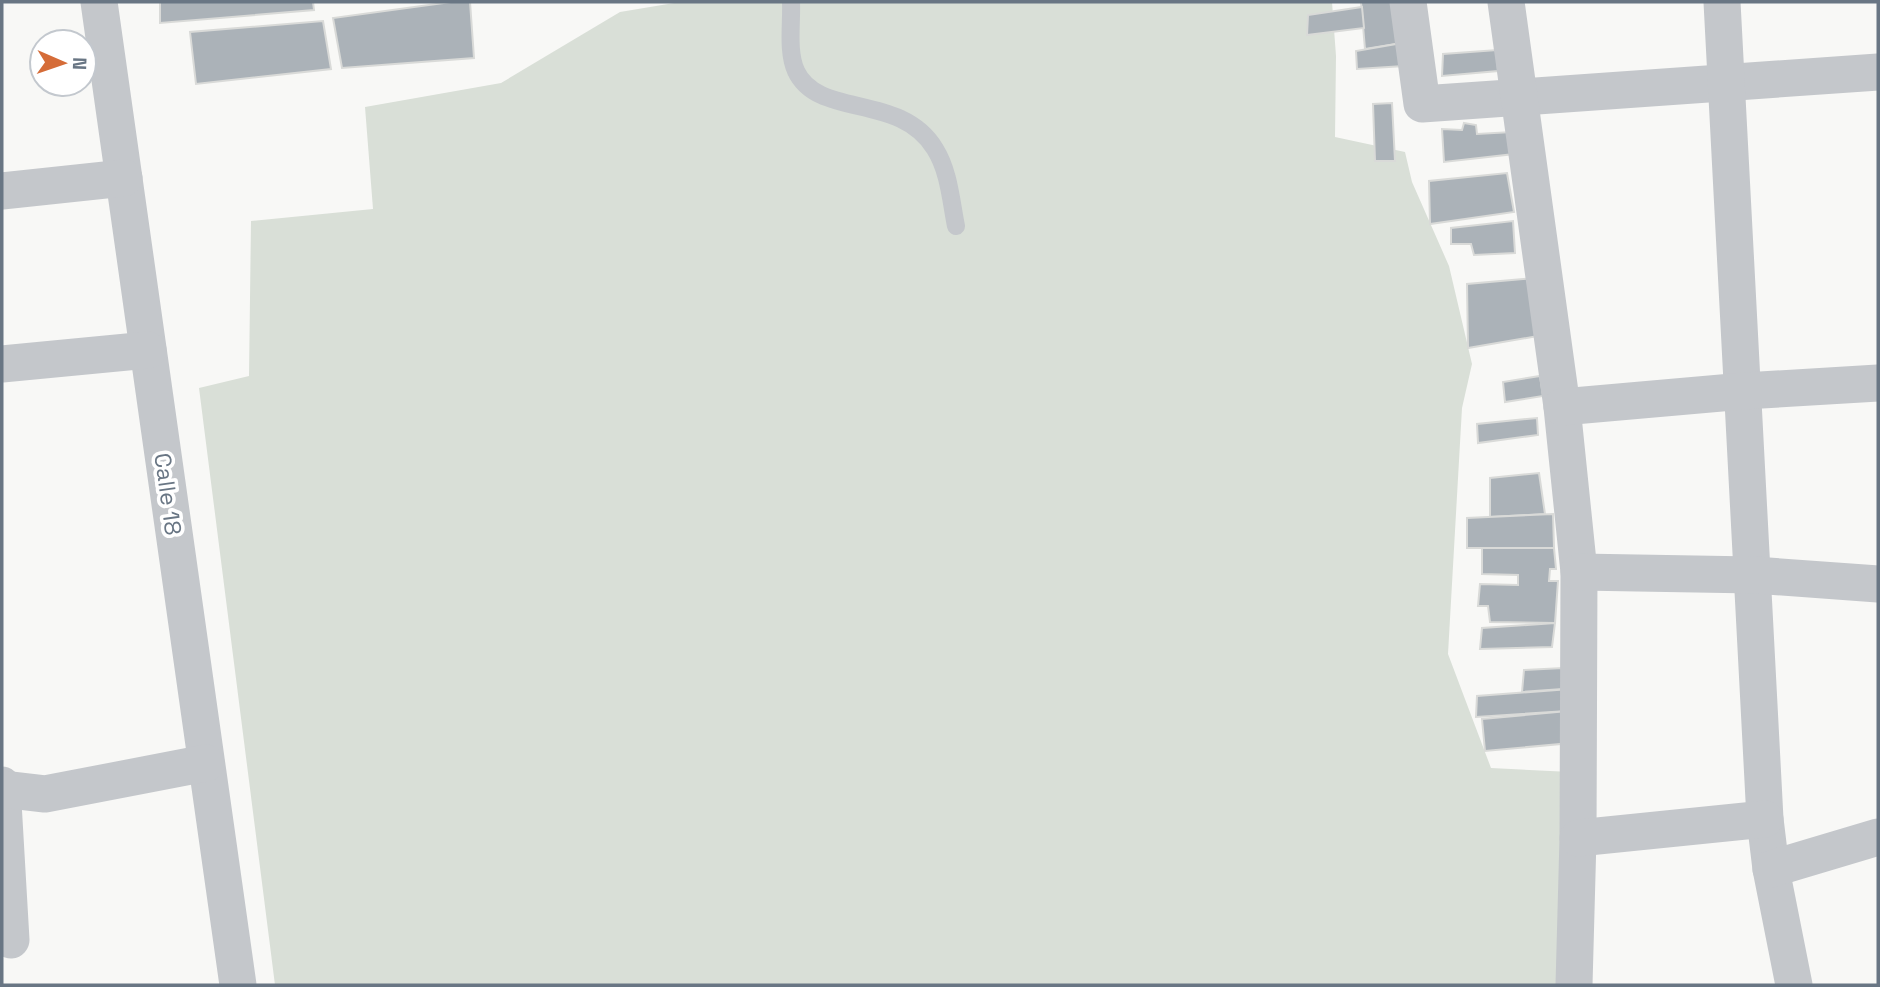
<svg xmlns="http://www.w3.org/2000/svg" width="1880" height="987" font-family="'Space Grotesk',sans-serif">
<rect width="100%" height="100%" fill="#f8f8f6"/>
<path fill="#d9dfd7" d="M680 2H1332L1336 56 1335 137 1405 152 1412 182 1449 266 1472 364 1462 408 1448 654 1491 768 1571 772 1561 985H275L199 388 249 376 251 221 373 209 365 107 501 83 620 12Z"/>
<g fill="#abb2b8" stroke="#d9dad8" stroke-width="2">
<path d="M160 2H313L314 10 160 23Z"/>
<path d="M451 2H470L474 58 342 68 333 18Z"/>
<path d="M1361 2H1401L1402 43 1365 49Z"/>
<path d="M1362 7 1364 28 1307 35 1308 15Z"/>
<path d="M323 21 331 69 196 84 190 32Z"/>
<path d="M1402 43 1404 66 1357 69 1356 51Z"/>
<path d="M1497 50 1498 71 1442 76 1443 54Z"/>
<path d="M1392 103 1395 161H1375L1373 104Z"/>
<path d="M1464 123 1476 125 1477 134 1512 132 1514 154 1444 162 1442 129 1462 130Z"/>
<path d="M1507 173 1514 212 1430 224 1429 181Z"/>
<path d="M1513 221 1515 253 1474 255 1471 244H1451V228Z"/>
<path d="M1535 278 1538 336 1468 348 1467 284Z"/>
<path d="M1540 376 1543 396 1505 402 1503 382Z"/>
<path d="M1537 418 1538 435 1478 443 1477 424Z"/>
<path d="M1539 473 1545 514 1490 517V478Z"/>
<path d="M1553 514 1554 548H1467V518Z"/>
<path d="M1482 548H1554L1556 569H1550L1549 581H1558L1555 623 1490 622 1488 606H1478L1480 584 1518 585V575L1482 574Z"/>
<path d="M1555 623 1552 647 1480 649 1482 628Z"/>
<path d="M1563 668V689L1522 692 1524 670Z"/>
<path d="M1570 689 1568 711 1476 717 1477 696Z"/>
<path d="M1568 711 1571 743 1485 751 1482 719Z"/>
</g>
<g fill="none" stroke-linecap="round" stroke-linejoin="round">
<path stroke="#c4c7cb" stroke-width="18" d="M791 2C792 23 787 51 796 71 818 119 901 92 935 149 949 171 951 201 956 226"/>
<g stroke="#c4c7cb" stroke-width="37">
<path d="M99 2 238 985"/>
<path d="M1408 2 1422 104 1878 72"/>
<path d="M1506 2 1562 407 1579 572 1578 838 1574 985"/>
<path d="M1722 2 1765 819 1771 869 1794 985"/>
<path d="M2 191 124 178"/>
<path d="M2 364 148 350"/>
<path d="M1562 407 1744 391 1878 383"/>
<path d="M1579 572 1754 575 1878 584"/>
<path d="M2 785 11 940"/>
<path d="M2 789 45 794 206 763"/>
<path d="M1578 838 1765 819"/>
<path d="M1771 869 1878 837"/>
</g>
</g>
<g text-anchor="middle" stroke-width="7" stroke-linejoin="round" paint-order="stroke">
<g font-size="23" fill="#697684" stroke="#fff">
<text transform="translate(168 494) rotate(82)" y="8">Calle 18</text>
</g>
</g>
<rect width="1880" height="987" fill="none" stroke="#697684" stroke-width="7"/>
<g transform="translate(63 63) rotate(92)"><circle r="33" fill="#ffffff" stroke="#c3c8ce" stroke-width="2"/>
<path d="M0-5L12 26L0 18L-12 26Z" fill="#d56c38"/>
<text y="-10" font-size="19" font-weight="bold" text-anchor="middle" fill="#697684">N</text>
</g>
</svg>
